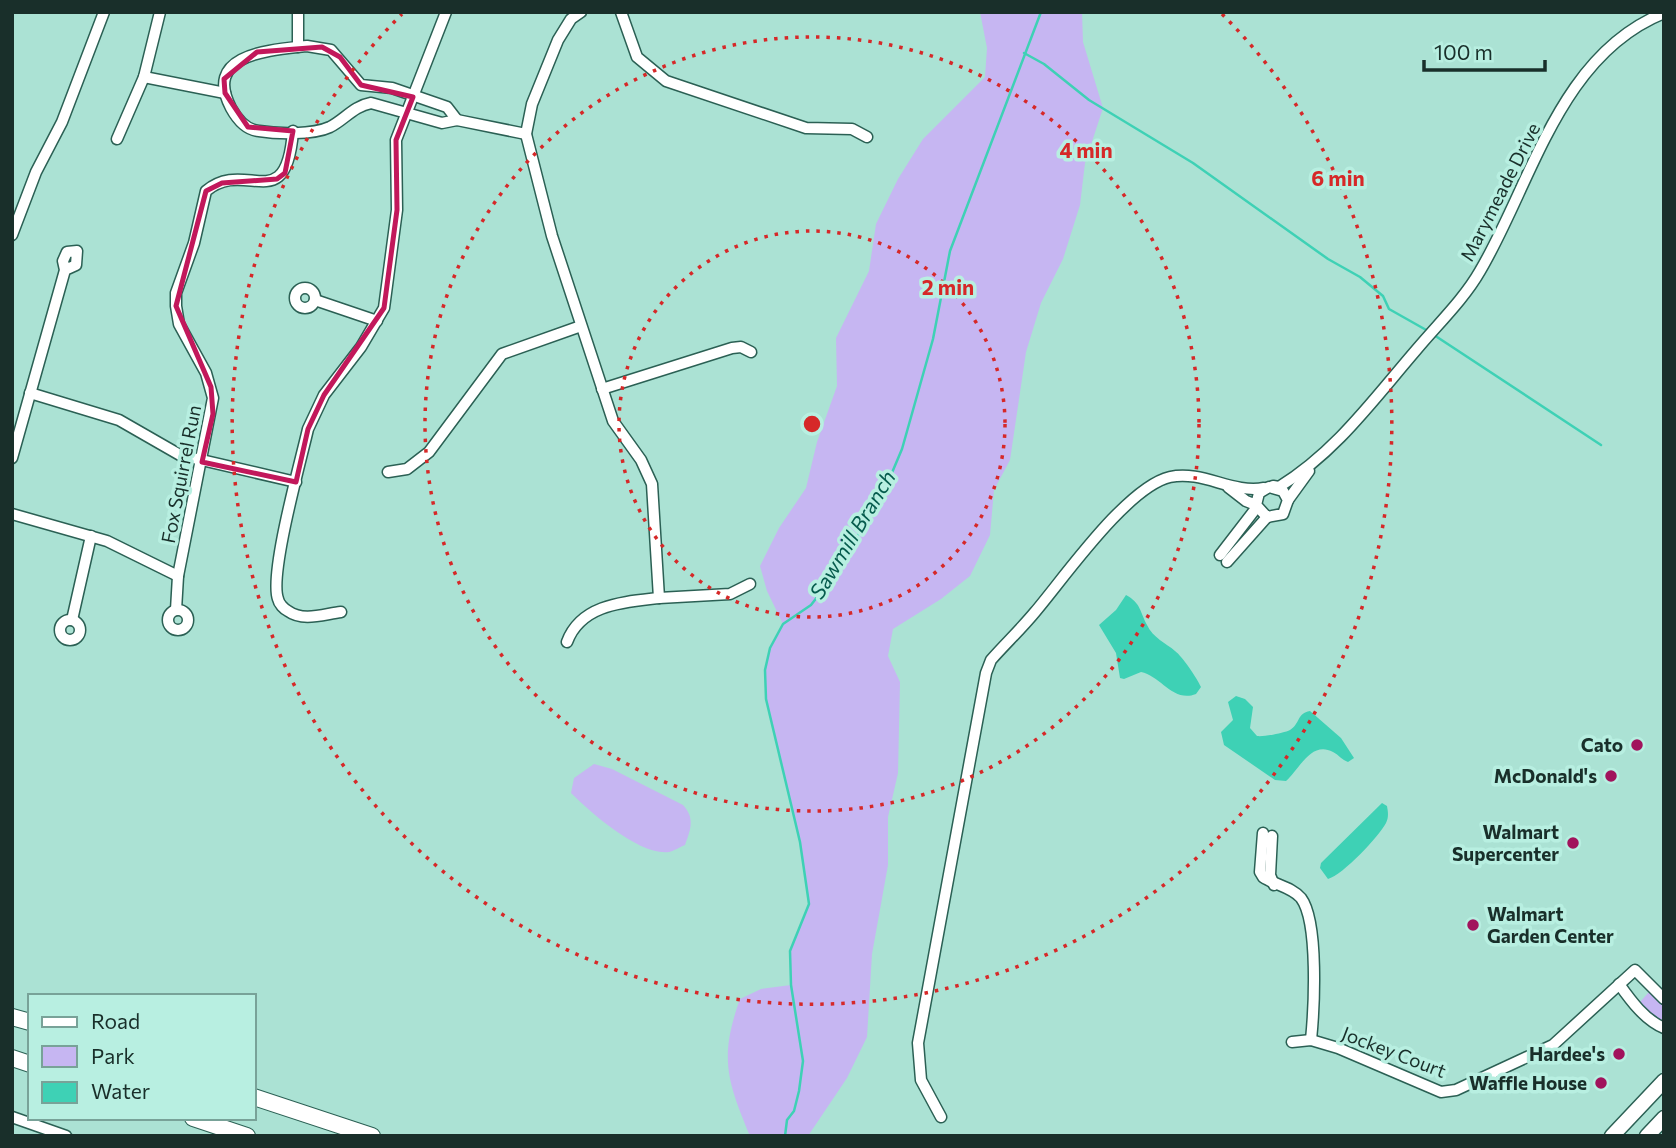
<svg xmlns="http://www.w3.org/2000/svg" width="1676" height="1148" font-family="Commissioner,sans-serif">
<rect width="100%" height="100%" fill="#abe2d4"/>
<g fill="#c6b6f2">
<path d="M980 12H1082L1083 42 1103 108 1085 163 1080 205 1063 259 1041 303 1026 352 1010 460 994 490 990 535 970 576 941 599 893 629 888 656 900 682 898 773 888 817V865L872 954 867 1037 847 1078 808 1136H750C727 1080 719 1058 740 999L761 989 791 985 790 951 809 904 800 842 766 699 765 670 770 648 783 624 767 591 760 566 779 528 806 488 817 442 837 386 836 338 869 271 876 224 898 179 923 139 985 77 987 48Z"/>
<path d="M594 764 612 769 683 805C695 818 691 829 685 845 680 847 674 851 669 852 640 856 591 813 571 793L574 778Z"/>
<path d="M1649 992 1664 1007V1018L1660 1022 1640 1002Z"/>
</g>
<g fill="#3ed1b5">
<path d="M1126 595C1141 603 1140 612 1147 625 1153 638 1166 643 1175 651 1182 656 1197 678 1201 687L1196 694C1173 703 1161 676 1141 672L1124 679 1120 678 1116 653 1099 625 1116 610Z"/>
<path d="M1236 696 1245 699 1253 707 1250 728 1257 736C1264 737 1284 733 1290 730 1300 724 1297 713 1310 711L1341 738 1354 758 1348 762C1342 760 1339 755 1333 752 1311 740 1299 770 1286 781L1275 780 1224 745 1221 732 1233 720 1228 702Z"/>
<path d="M1382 803 1387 806C1388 812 1389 817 1386 823 1379 836 1343 875 1328 879L1320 868 1321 863Z"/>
</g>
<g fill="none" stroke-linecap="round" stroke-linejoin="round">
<g stroke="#3ed1b5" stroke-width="2.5">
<path d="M1024 53 1044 64 1089 100 1193 163 1328 259 1360 277 1383 296 1389 309 1428 331"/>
<path d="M1434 335 1601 445"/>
<path d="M785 1136 787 1120 794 1111 799 1091 803 1061 791 985 790 951 809 904 800 842 766 699 765 670 770 648 783 624 811 605 831 579 883 494 902 449 933 339 950 251 1041 12"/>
</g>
<g stroke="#2b6054" stroke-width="13">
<g id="minor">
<path d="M298 12V47"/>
<path d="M621 12 637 57 666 81 806 128 852 129 867 137"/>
<path d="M307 46 331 50 361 85 392 88 447 107 457 120 442 123 371 103C354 106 344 120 330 127 313 135 277 134 259 131 246 130 237 119 231 108 202 53 272 50 307 46Z"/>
<path d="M144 77 225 93"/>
<path d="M457 120 526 134"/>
<path d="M117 139 144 77 160 12"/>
<path d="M12 235 36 172 62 122 104 12"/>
<circle cx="305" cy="298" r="10"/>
<path d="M315 300 377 321"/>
<path d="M602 389 732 348 741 347 751 352"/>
<path d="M30 393 119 420 180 455 296 482"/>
<path d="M12 458 65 270 63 261 67 252 77 251 76 265 65 270"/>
<path d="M388 472 407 469 429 452 502 354 581 326"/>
<path d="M1273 486 1279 487C1336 452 1373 400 1417 349 1438 324 1464 299 1480 271 1532 183 1559 55 1664 13"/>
<path d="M1228 487 1246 501 1256 505 1267 517 1283 514 1288 500 1283 491 1269 487 1259 493 1256 505"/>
<path d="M1288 500 1309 471"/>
<path d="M12 514 107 541 178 576"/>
<path d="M1220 555 1257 507"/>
<path d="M1227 562 1267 517"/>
<path d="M659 598 730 594 750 584"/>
<circle cx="178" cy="620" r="10"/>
<path d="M176 610 178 576 213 398 206 373 179 324 176 306V293L194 243 206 191C246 157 286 219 293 131"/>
<path d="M341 612C324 614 303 622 288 611 284 609 279 604 278 599 269 574 301 460 308 429L324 395 361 347 384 308 397 210 396 140 446 12"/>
<path d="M72 620 91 536"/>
<circle cx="70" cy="630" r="10"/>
<path d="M567 642C581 604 624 602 659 598L652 484 641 460 613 421 552 236 526 134 532 104 558 40 571 19 581 12"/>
<path d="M1263 833 1260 872 1263 877C1275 885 1292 887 1301 898 1319 922 1314 1010 1311 1040"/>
<path d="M1272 836 1270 875 1274 885"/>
<path d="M1619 984C1631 1001 1645 1020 1664 1028"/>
<path d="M1292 1042 1311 1040 1338 1048 1441 1092 1456 1090 1553 1045 1635 970 1664 999"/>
<path d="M12 1117 66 1136"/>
<path d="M941 1117 921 1080 918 1043 986 673 991 660C1005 644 1021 629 1035 612 1064 578 1127 487 1170 477 1203 470 1232 494 1264 488"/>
</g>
</g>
<g stroke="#2b6054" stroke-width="17">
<g id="major">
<path d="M1612 1136 1664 1081"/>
<path d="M1647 1136 1664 1118"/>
</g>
</g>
<g stroke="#2b6054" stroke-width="18">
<g id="highway">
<path d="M12 1017 30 1022"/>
<path d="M12 1058 30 1064"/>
<path d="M254 1097 372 1136"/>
<path d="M193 1118 247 1136"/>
</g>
</g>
<use href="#minor" stroke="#fff" stroke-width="10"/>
<use href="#major" stroke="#fff" stroke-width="14"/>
<use href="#highway" stroke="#fff" stroke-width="16"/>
</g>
<path fill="none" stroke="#c2185b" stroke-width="5" stroke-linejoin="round" d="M322 47 340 57 361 85 413 97 396 140 397 210 384 308 324 395 308 429 296 482 202 462 213 414 211 387 176 306 206 191 222 183 277 179 285 173 293 131 248 127 225 93 224 79 257 52Z"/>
<g fill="none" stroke="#d62828" stroke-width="3.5" stroke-dasharray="3.5 7">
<circle cx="812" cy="424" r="193"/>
<circle cx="812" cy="424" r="387"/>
<path d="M1222 14A580 580 0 1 1 402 14"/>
</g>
<g fill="#a1135c" stroke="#b8efe1" stroke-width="2.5">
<circle cx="1637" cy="745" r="7"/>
<circle cx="1611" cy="776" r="7"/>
<circle cx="1573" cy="843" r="7"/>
<circle cx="1473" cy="925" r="7"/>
<circle cx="1619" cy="1054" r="7"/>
<circle cx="1601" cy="1083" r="7"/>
</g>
<g text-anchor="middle" stroke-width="7" stroke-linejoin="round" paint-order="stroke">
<g font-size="19" fill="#192f2a" stroke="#b8efe1">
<text transform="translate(1500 192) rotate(-63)" y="7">Marymeade Drive</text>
<text transform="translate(181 474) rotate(-79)" y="7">Fox Squirrel Run</text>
<text transform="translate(1394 1052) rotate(21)" y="7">Jockey Court</text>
</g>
<g font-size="19" font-weight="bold" fill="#192f2a" stroke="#b8efe1" text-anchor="end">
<text x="1623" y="752">Cato</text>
<text x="1597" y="783">McDonald's</text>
<text x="1559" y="839">Walmart<tspan x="1559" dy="22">Supercenter</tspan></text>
<text x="1487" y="921" text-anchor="start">Walmart<tspan x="1487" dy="22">Garden Center</tspan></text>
<text x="1605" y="1061">Hardee's</text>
<text x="1587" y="1090">Waffle House</text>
</g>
<g font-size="21" font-style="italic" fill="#065b4d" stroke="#b8efe1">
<text transform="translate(853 535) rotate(-59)" y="7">Sawmill Branch</text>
</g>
</g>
<circle cx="812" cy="424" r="10" fill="#d62828" stroke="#b8efe1" stroke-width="3.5"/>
<g font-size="21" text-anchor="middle" font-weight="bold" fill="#d62828" stroke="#b8efe1" stroke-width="7" stroke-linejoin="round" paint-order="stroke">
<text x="1086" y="158">4 min</text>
<text x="1338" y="186">6 min</text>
<text x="948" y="295">2 min</text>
</g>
<rect width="1676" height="1148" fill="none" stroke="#192f2a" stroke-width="28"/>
<rect x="28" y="994" width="228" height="126" fill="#b8efe1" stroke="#78a298" stroke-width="2"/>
<rect x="42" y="1017" width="35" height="10" fill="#ffffff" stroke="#78a298" stroke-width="2"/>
<text x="91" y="1029" font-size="21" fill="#192f2a">Road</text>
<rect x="42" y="1046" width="35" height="21" fill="#c6b6f2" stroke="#78a298" stroke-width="2"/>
<text x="91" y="1064" font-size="21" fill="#192f2a">Park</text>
<rect x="42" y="1082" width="35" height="21" fill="#3ed1b5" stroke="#78a298" stroke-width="2"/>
<text x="91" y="1099" font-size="21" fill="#192f2a">Water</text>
<path d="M1424 60v10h121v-10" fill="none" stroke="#192f2a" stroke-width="3.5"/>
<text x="1434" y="60" font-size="21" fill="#192f2a" stroke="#b8efe1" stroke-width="5" paint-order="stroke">100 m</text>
</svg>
